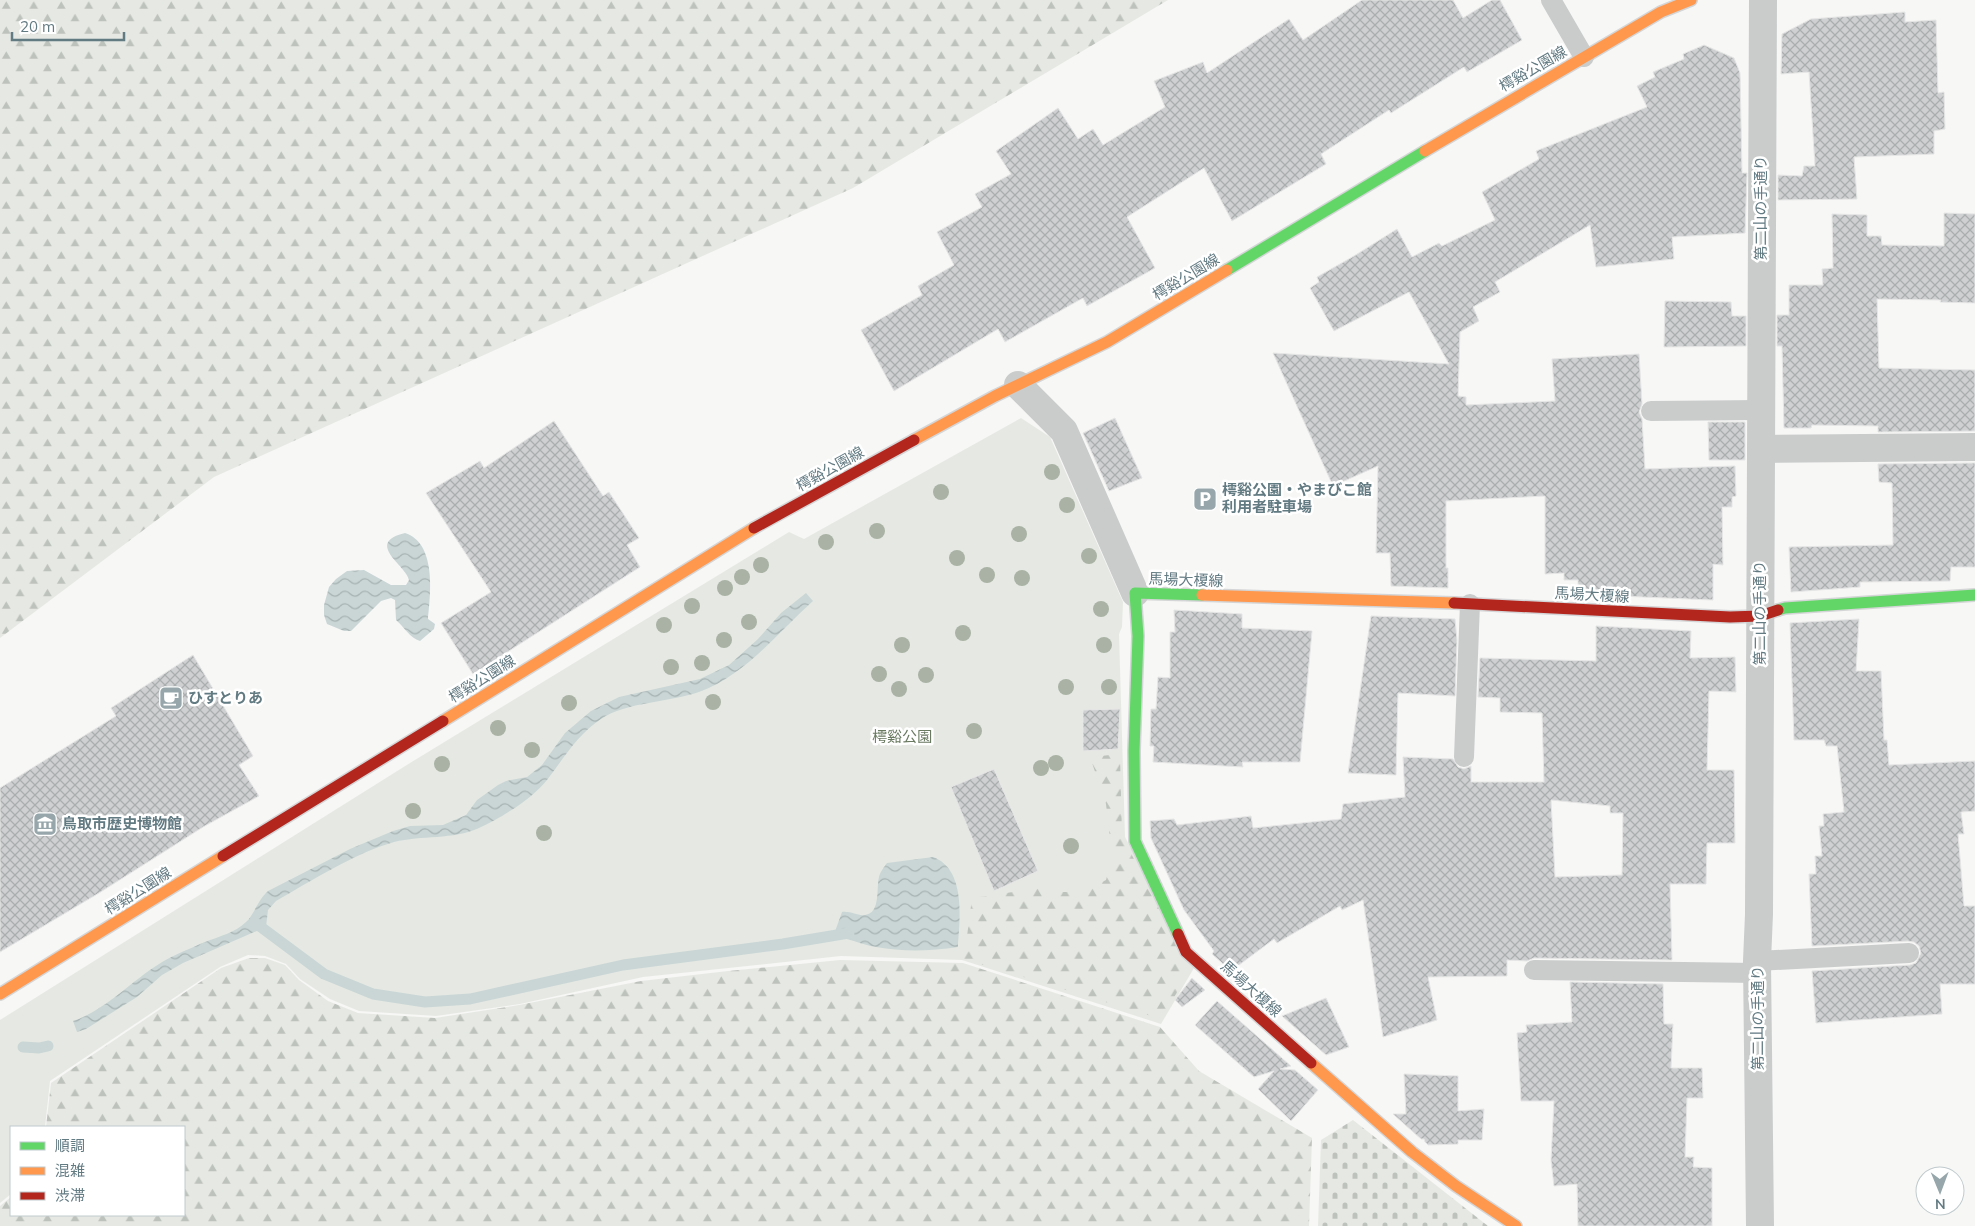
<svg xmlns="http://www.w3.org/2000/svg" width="1975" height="1226" font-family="Mulish,'Noto Sans JP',sans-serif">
<defs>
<pattern id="forest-firs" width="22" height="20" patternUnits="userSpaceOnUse" patternTransform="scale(1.25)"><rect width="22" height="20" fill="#e6e9e3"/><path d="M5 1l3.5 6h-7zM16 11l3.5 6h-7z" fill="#bec2bd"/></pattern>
<pattern id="cemetery-stones" width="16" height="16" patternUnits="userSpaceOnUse" patternTransform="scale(1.25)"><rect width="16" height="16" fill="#e6e9e3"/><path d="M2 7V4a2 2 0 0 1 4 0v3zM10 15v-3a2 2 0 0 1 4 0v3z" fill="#bec2bd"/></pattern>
<pattern id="water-waves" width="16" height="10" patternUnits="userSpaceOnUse" patternTransform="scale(1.25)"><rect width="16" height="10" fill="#cad6d6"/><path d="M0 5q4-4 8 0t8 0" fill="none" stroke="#a7b3b3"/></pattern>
<pattern id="building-cross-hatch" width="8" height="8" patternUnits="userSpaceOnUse" patternTransform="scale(1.25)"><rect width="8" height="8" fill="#ced0d1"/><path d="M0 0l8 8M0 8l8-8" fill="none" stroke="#abaeaf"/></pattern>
</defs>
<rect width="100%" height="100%" fill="#f7f7f6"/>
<path fill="#e6e9e3" d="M1021 418 1050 437 1123 602 1122 627 1119 634 1125 837 1194 968 1161 1024 962 960 841 956 643 977 520 1004 436 1016 359 1011 330 999 300 979 286 964 265 956 248 955 220 967 50 1081 45 1127H11V1194L0 1203V1020L410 763 789 532 804 539Z"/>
<g fill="url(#forest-firs)">
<path d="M0 0H1168L853 188 214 477 0 638Z"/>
<path d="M1120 754 1122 836 1191 969 1161 1019 964 959 972 898 1040 888 1057 892H1083L1106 880 1112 857 1106 804 1090 757Z"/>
<path d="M249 958H265L285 965 299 980 328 1001 358 1013 435 1018 519 1005 641 981 728 971 840 960 963 963 1160 1027 1199 1071 1312 1138 1309 1226H0V1206L11 1197V1215H184V1127H46L51 1083 221 968Z"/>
</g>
<path fill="url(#cemetery-stones)" d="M1353 1120 1488 1226H1318L1321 1140Z"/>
<g fill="url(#water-waves)">
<path d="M405 533C436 543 431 592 428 619L435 624 434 629 420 641C410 638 404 627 396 620L395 600 391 598 381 601 351 631H344L327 624 324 615V605L329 587 336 579 347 571 364 570 391 585H406L409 580C406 565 364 543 405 533Z"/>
<path d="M806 593 813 601C777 633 746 675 699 692 671 702 626 702 601 719 577 735 564 758 547 780 532 799 501 818 479 828 453 840 422 835 394 842 353 854 313 880 276 901L268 910 266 927 183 963 162 975 137 997 86 1029 77 1032 73 1021C106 1010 130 982 159 964 173 955 189 949 205 942 218 937 236 932 246 922 254 915 257 901 268 891L350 849 393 831 410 826 443 825 466 815 477 800 498 785 506 781 527 777 542 765 565 733 591 711 619 697 700 679 729 665 758 639 781 613Z"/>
<path d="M933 857C966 869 960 919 958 947 931 951 903 952 876 947 861 945 848 937 833 937L842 912C852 911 857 916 865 915 881 913 876 888 879 877 880 872 884 867 887 863Z"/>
</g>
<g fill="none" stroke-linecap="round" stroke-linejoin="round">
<g stroke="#cad6d6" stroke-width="11">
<path d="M254 922 324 974 373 994 425 1002 470 999 623 965 783 944 849 933"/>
<path d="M23 1047 39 1048 48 1046"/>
</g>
</g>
<g fill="url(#building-cross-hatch)" stroke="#e6e6e6" fill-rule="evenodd">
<path d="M1362 0H1453L1463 18 1492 0H1500L1522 40 1467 72 1464 67 1391 113 1389 110 1321 154 1326 164 1232 221 1204 168 1127 217 1155 268 1087 306 1083 298 1005 342 998 329 894 391 861 330 922 295 918 286 954 265 937 232 982 207 975 194 1011 174 996 151 1058 108 1078 139 1093 129 1103 145 1165 107 1154 81 1203 62 1207 73 1289 19 1303 40Z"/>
<path d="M1905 12V22L1936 20 1938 93 1944 92 1945 129 1934 131V154L1854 157 1857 199 1778 200V175L1802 176 1804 166H1815L1809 72 1781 74 1782 34 1811 19Z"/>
<path d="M1704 45 1734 58 1740 73 1742 173H1747L1745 233 1672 237 1674 259 1596 267 1590 225 1495 282 1500 292 1473 307 1479 321 1460 332 1458 396 1466 397V405L1555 401 1552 359 1639 354 1642 404 1639 412 1642 419 1645 469 1735 466 1736 496 1732 497V507H1722L1723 565 1713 564V600L1596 595V590H1578V580H1564V573L1545 574V496L1446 501V568H1448V588L1391 586 1390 553H1376L1378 466 1333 486 1273 353 1449 364 1409 292 1334 331 1310 288 1319 282 1317 277 1354 256 1397 229 1412 257 1439 243 1442 246 1495 220 1482 192 1539 159 1536 151 1647 107 1637 86 1655 77 1653 72 1684 59 1683 54Z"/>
<path d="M1944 213 1975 214V303L1940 302 1941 300 1877 299 1879 368 1975 370V431L1878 432V426L1812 425 1811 428H1784L1782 346H1777V315H1789V285H1823L1822 269 1833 268 1832 214 1867 215V236H1881L1882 245 1944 246Z"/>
<path d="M1665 301 1731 302 1732 316H1746V346L1664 347Z"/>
<path d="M1115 418 1142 478 1109 491 1083 433Z"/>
<path d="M554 421 603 496 609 492 639 538 627 545 640 567 473 674 441 623 491 592 426 493 480 461 484 468Z"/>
<path d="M1708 422H1745V460H1709Z"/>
<path d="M1975 463V567H1951L1950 581 1860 582V587L1791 592 1789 547 1893 545 1892 483 1879 482 1878 464Z"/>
<path d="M1174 610 1242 614V628L1312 631 1300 762H1242L1243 767 1153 762 1154 746H1150L1151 709H1156L1158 677 1170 678V632H1175Z"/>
<path d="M1371 616 1455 619 1457 640 1455 696 1398 693 1396 775 1348 773Z"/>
<path d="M1859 619 1856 671H1881L1884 740H1887L1889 765 1975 761V811L1961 812 1964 834H1958L1964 906H1975V984H1940L1942 1014 1816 1023 1812 971 1910 965 1916 963 1921 953 1919 946 1914 942 1908 941 1812 946 1809 874H1816L1815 856H1822L1819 826H1824L1823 814 1844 812 1837 746H1826L1824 740H1794L1790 623Z"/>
<path d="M1596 626 1691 631 1690 658 1735 657 1736 692 1709 691 1707 770H1734L1735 843H1707L1706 884H1670L1672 960 1534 958 1527 961 1507 960V976L1428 977 1437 1020 1383 1037 1363 900 1342 910 1340 906 1277 943 1274 939 1231 971 1212 954 1214 951 1184 910 1151 838 1150 821 1174 819 1177 825 1251 816 1253 828 1341 819 1343 804 1405 797 1403 757 1453 759 1458 767 1464 769 1471 766V782H1544L1542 713 1500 712V698L1478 697 1480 658 1596 661ZM1551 800 1610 806V813H1623L1622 875 1555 877Z"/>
<path d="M193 655 253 756 239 765 259 796 203 827 99 893 0 952V788L116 716 111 708Z"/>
<path d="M1120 709 1118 749 1083 751V710Z"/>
<path d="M994 769 1038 871 994 891 951 787Z"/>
<path d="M1192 978 1205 990 1182 1007 1175 1000Z"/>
<path d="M1570 982 1663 984 1664 1024H1673L1671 1068H1702L1703 1098H1687L1685 1157H1694L1693 1167 1712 1168V1226H1578L1577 1184 1554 1186 1551 1160 1554 1101H1521L1517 1033 1527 1032 1526 1025 1572 1022Z"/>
<path d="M1326 998 1349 1047 1326 1055 1282 1016Z"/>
<path d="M1217 1001 1291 1066 1280 1069 1295 1070 1318 1090 1291 1121 1258 1089 1274 1071 1254 1077 1195 1025Z"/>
<path d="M1404 1074 1458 1076V1111L1484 1109 1482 1140H1458V1144L1428 1145 1425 1142 1424 1139H1421L1393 1114H1406Z"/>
</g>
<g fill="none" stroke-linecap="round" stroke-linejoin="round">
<g stroke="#d4d5d6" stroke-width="14">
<g id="fast">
<path d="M1227 270 1425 151"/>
<path d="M1778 610 1785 608 1975 595"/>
<path d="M1178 934 1135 841 1134 751 1138 636 1135 593 1202 595"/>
</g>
</g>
<g stroke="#d4d5d6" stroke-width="14">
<g id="slow">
<path d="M1425 151 1661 12 1691 0"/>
<path d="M914 440 995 396 1107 342 1227 270"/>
<path d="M1202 595 1454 603"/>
<path d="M443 721 754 528"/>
<path d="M0 994 223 856"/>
<path d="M1311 1063 1412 1152 1456 1186 1516 1226"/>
</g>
</g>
<g stroke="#d4d5d6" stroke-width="14">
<g id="jam">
<path d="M754 528 914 440"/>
<path d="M1454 603 1730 617 1760 616 1778 610"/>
<path d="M223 856 443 721"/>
<path d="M1178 934 1186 952 1311 1063"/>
</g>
</g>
<g stroke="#cacccc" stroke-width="20">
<path d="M1551 0 1584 57"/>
<path d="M1651 411 1761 410"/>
<path d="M1464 757 1470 604"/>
<path d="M1757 961 1909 953"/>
<path d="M1534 970 1758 973"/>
</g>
<g stroke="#cacccc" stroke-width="28">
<path d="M1018 385 1064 431 1135 593"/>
<path d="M1761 449 1975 447"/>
<path d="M1760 1226 1757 961 1759 914 1763 0"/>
</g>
<use href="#fast" stroke="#63d668" stroke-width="11"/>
<use href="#slow" stroke="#ff974d" stroke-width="11"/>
<use href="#jam" stroke="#b3261e" stroke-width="11"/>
</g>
<g fill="#a9b2a4">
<circle cx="1052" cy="472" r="8"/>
<circle cx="941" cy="492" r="8"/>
<circle cx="1067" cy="505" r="8"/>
<circle cx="877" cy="531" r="8"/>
<circle cx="1019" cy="534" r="8"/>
<circle cx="826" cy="542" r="8"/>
<circle cx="1089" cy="556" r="8"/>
<circle cx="957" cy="558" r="8"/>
<circle cx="761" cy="565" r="8"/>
<circle cx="987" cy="575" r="8"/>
<circle cx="742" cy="577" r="8"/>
<circle cx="1022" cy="578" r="8"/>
<circle cx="725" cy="588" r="8"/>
<circle cx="692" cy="606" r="8"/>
<circle cx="1101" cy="609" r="8"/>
<circle cx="749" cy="622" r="8"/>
<circle cx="664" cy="625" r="8"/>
<circle cx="963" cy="633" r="8"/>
<circle cx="724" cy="640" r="8"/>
<circle cx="902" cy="645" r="8"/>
<circle cx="1104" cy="645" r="8"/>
<circle cx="702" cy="663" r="8"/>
<circle cx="671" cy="667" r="8"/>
<circle cx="879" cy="674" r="8"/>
<circle cx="926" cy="675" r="8"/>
<circle cx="1066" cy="687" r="8"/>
<circle cx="1109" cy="687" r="8"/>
<circle cx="899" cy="689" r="8"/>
<circle cx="713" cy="702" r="8"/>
<circle cx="569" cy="703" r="8"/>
<circle cx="498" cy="728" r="8"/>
<circle cx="974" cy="731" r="8"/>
<circle cx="532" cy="750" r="8"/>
<circle cx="1056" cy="763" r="8"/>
<circle cx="442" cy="764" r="8"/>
<circle cx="1041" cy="768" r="8"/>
<circle cx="413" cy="811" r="8"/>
<circle cx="544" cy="833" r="8"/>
<circle cx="1071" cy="846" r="8"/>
</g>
<defs>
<g id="parking-square" transform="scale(1.25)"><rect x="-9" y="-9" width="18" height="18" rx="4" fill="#96a6ab" stroke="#fff"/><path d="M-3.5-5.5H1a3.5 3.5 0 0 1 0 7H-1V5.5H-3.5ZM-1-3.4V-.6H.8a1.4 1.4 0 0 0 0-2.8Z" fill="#fff"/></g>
<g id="cafe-square" transform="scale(1.25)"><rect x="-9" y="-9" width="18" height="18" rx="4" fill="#96a6ab" stroke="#fff"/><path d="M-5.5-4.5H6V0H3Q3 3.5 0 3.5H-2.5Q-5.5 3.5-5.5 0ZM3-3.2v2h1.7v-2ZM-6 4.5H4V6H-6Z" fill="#fff"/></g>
<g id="museum-square" transform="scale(1.25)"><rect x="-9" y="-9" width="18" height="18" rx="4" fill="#96a6ab" stroke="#fff"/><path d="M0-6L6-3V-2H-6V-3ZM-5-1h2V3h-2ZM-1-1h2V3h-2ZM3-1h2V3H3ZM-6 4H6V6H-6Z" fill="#fff"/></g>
</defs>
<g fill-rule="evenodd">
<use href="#parking-square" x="1205" y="499"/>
<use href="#cafe-square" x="171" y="698"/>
<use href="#museum-square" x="45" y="824"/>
</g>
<g text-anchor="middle" stroke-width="5" stroke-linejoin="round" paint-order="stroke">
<g font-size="15" fill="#627a82" stroke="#fff">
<text transform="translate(1533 69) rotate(-30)" y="5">樗谿公園線</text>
<text transform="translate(1761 208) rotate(-90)" y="5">第二山の手通り</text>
<text transform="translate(1186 277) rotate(-31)" y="5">樗谿公園線</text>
<text transform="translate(830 469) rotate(-29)" y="5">樗谿公園線</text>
<text transform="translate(1186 580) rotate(2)" y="5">馬場大榎線</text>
<text transform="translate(1592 595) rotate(3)" y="5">馬場大榎線</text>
<text transform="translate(1760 613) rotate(-90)" y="5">第二山の手通り</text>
<text transform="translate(482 679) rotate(-32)" y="5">樗谿公園線</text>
<text transform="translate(138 891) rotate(-32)" y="5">樗谿公園線</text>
<text transform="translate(1251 989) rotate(42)" y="5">馬場大榎線</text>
<text transform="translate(1758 1018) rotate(-90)" y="5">第二山の手通り</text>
</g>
<g font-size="15" font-weight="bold" fill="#627a82" stroke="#fff" text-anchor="start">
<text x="1222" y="495">樗谿公園・やまびこ館<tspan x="1222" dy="17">利用者駐車場</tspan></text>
<text x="188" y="703">ひすとりあ</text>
<text x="62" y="829">鳥取市歴史博物館</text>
</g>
<g font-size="15" fill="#6a7a61" stroke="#fff">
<text x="902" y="742">樗谿公園</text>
</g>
</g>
<rect x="10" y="1126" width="175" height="90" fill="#ffffff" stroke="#c0cacd"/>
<rect x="20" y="1142" width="25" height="8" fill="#63d668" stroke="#c0cacd"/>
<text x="55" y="1151" font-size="15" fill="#627a82">順調</text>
<rect x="20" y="1167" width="25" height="8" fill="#ff974d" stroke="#c0cacd"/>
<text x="55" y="1176" font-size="15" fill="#627a82">混雑</text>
<rect x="20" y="1192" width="25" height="8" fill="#b3261e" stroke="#c0cacd"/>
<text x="55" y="1201" font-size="15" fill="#627a82">渋滞</text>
<g transform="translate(1940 1191) rotate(179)"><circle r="24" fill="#ffffff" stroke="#c0cacd"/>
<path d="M0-4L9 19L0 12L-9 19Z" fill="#96a6ab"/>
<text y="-8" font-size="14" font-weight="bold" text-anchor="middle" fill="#627a82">N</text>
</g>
<path d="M12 32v8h112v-8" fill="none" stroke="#627a82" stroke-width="2.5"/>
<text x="20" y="32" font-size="15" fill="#627a82" stroke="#ffffff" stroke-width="4" paint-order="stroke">20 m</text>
</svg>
